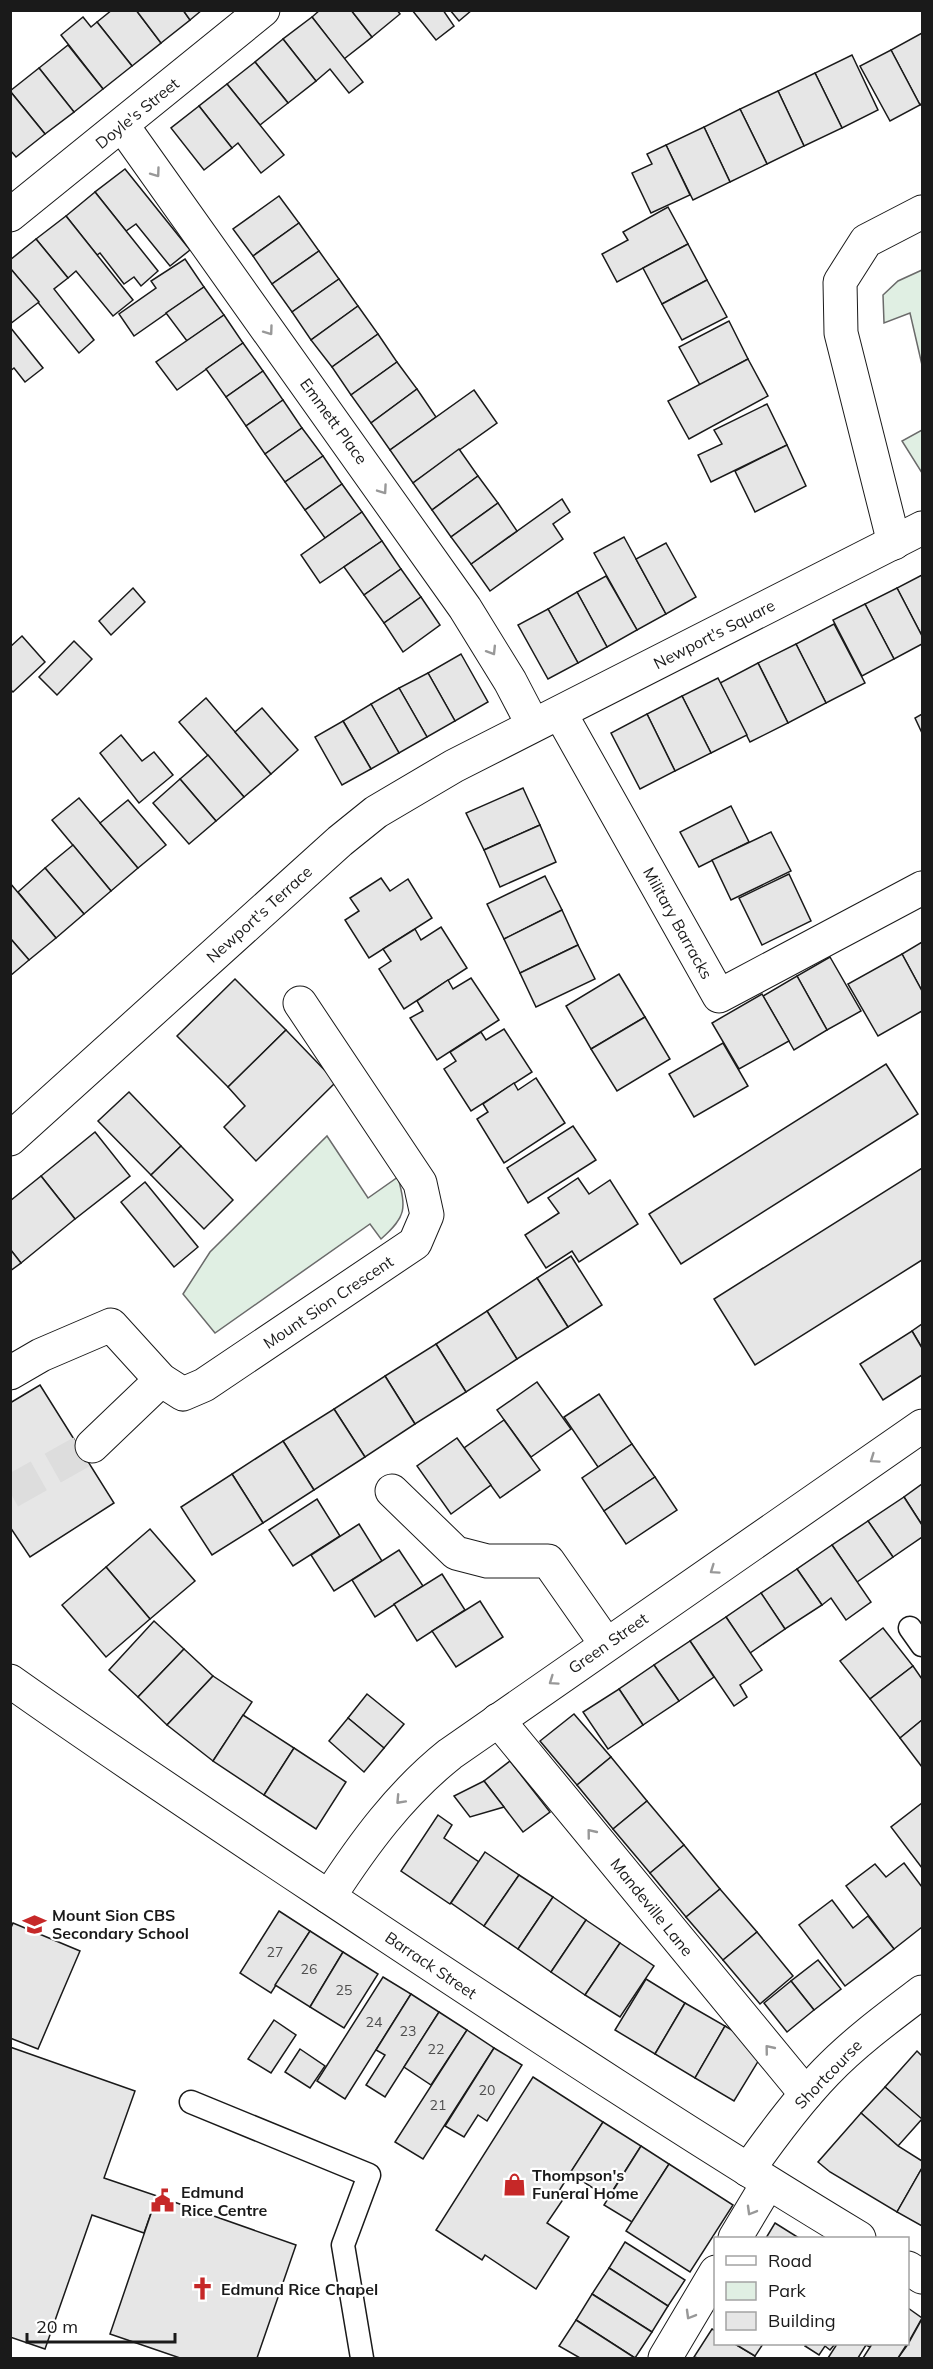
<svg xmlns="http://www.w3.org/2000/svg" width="933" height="2369" viewBox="0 0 933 2369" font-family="Mulish,sans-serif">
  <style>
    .green { fill: #e0efe3; stroke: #6a6a6a; stroke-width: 1.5 }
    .building { fill: #e6e6e6; stroke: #1a1a1a; stroke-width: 1.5 }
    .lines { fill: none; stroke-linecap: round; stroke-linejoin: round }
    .street-tunnel { stroke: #ddd; stroke-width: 33; stroke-dasharray: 33 16; stroke-linecap: butt }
    .lane-casing { stroke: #1a1a1a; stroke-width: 25 }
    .street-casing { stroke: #1a1a1a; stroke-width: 35 }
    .secondary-casing { stroke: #1a1a1a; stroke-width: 35 }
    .lane { stroke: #fff; stroke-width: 22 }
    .street { stroke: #fff; stroke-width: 33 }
    .secondary { stroke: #fff; stroke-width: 33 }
    .oneway { stroke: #989898 }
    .labels { text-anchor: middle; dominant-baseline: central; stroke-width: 4.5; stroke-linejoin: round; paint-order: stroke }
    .number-label { font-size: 14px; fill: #4d4d4d }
    .street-label { font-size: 16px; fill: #1a1a1a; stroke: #fff }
    .poi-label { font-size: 16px; font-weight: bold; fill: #1a1a1a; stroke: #fff; text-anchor: start }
  </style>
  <rect width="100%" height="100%" fill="#fff"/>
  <g class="green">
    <polygon points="922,270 922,365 910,313 884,323 883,295 898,281"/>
    <polygon points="922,430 922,473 902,441"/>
    <path d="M327,1136L368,1198L398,1177C406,1209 407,1216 381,1239L370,1224L215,1333L183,1294L210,1252Z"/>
  </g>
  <g class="building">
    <polygon points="112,10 136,10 161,43 132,66 97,22"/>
    <polygon points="136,10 183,10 190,20 161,43"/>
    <polygon points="183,10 202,10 190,20"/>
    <polygon points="320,10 351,10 372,37 344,59 312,17"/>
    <polygon points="351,10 397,10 400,14 372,37"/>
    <polygon points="412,10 443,10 454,26 436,40"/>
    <polygon points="450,10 472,10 459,21"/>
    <polygon points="83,17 91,27 97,22 132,66 103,89 61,35"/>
    <polygon points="312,17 363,82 349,93 330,69 316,81 283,39"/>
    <polygon points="922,33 922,103 920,105 891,50"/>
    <polygon points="283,39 316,81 288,103 255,62"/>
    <polygon points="68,45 103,89 74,112 39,68"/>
    <polygon points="891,50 920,105 890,121 860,66"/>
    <polygon points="852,55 878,110 842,128 815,73"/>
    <polygon points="255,62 288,103 260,125 227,84"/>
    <polygon points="39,68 74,112 45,134 10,91"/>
    <polygon points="815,73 842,128 804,146 778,91"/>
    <polygon points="227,84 284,155 261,173 238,143 232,148 199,106"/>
    <polygon points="10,91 45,134 16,157 10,150"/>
    <polygon points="778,91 804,146 767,164 740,109"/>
    <polygon points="199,106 232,148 204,170 171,128"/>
    <polygon points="740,109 767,164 730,182 704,127"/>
    <polygon points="704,127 730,182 693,200 666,145"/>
    <polygon points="666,145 690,195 651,213 632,173 652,164 647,154"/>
    <polygon points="125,169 190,250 170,266 136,224 126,231 95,192"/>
    <polygon points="95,192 158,271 141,286 134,277 124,284 100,253 97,255 66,216"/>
    <polygon points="279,196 299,223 253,256 233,229"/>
    <polygon points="668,207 688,244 617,282 602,254 628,240 623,232"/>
    <polygon points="66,216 133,300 113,316 76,271 68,278 36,239"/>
    <polygon points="299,223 319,251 272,284 253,256"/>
    <polygon points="36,239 68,278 54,289 94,340 79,353 10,268 10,260"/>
    <polygon points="688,244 707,280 662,304 643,268"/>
    <polygon points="319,251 339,279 292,312 272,284"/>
    <polygon points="185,259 204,287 134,336 119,314 156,288 151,281"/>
    <polygon points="10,268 39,302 10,324"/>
    <polygon points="339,279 358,306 311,340 292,312"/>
    <polygon points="707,280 727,317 682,340 662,304"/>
    <polygon points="204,287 224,315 187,341 166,313"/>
    <polygon points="358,306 378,334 332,367 311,340"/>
    <polygon points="224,315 243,343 177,390 156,362"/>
    <polygon points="729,321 748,359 700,385 679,347"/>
    <polygon points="10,327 43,368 25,382 14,368 10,371"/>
    <polygon points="378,334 397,362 351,395 332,367"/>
    <polygon points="243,343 263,371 226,397 206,369"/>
    <polygon points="748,359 768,396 689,439 668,401"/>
    <polygon points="397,362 417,389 371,423 351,395"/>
    <polygon points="263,371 283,400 246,426 226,397"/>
    <polygon points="417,389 436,417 390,450 371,423"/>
    <polygon points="474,390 497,423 413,483 390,450"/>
    <polygon points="283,400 302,428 265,454 246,426"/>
    <polygon points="767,404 787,445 711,482 698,455 722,444 714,430"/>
    <polygon points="302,428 323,456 285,482 265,454"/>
    <polygon points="787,445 806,486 755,512 735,471"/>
    <polygon points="459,449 478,476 432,510 413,483"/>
    <polygon points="323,456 342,484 305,510 285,482"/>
    <polygon points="478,476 498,503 451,537 432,510"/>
    <polygon points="342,484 362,512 325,538 305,510"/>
    <polygon points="562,499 570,512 553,524 563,539 490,591 471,564"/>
    <polygon points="498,503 517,531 471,564 451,537"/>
    <polygon points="362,512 382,541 320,583 301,555"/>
    <polygon points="624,537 666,614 637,630 594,553"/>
    <polygon points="382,541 401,569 364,595 344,567"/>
    <polygon points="666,543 696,597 666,614 636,559"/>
    <polygon points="401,569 421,597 384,623 364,595"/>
    <polygon points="922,575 922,636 897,588"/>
    <polygon points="606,576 637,630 607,647 577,592"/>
    <polygon points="133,588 145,602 111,635 99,621"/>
    <polygon points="897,588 922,636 922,644 894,659 865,604"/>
    <polygon points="577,592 607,647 578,663 548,609"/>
    <polygon points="421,597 440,625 403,652 384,623"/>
    <polygon points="865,604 894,659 862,676 833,620"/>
    <polygon points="548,609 578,663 548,679 518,625"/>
    <polygon points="834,624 865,683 826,703 796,644"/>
    <polygon points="22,636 45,662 13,692 10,689 10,647"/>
    <polygon points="74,641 92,659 57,695 39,677"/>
    <polygon points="796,644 826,703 788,723 758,663"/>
    <polygon points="461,654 488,702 455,721 428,673"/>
    <polygon points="758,663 788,723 750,742 720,683"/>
    <polygon points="428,673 455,721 427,737 399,688"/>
    <polygon points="718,678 747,735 711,753 682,696"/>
    <polygon points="399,688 427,737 399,753 371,704"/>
    <polygon points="682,696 711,753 675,771 647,714"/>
    <polygon points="206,698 271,774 244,797 179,722"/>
    <polygon points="371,704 399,753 371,769 343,721"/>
    <polygon points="262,708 298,750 271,774 235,732"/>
    <polygon points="647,714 675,771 640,789 611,733"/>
    <polygon points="922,714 922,733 915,718"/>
    <polygon points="343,721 371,769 342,785 315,737"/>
    <polygon points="121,735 142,761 154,752 173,775 139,803 100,753"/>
    <polygon points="208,755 244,797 216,821 180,779"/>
    <polygon points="180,779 216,821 189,844 153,803"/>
    <polygon points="523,788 540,825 484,850 466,813"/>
    <polygon points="79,798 138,868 111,891 52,820"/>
    <polygon points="128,800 166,845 138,868 100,823"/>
    <polygon points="731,806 749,842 699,867 680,832"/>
    <polygon points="540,825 556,862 500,887 484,850"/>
    <polygon points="771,832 791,871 731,900 712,860"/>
    <polygon points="73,845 111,891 84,914 45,868"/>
    <polygon points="45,868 84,914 56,938 18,892"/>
    <polygon points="789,874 811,921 762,945 739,898"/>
    <polygon points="545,876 562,910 504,939 487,904"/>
    <polygon points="381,878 390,891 408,879 432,918 369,958 345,920 359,911 350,898"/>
    <polygon points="10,883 56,938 29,960 10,938"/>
    <polygon points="562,910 578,945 520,973 504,939"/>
    <polygon points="441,927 467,968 404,1009 379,969 391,961 383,949 415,929 421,940"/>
    <polygon points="10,938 29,960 10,976"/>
    <polygon points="922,942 922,991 902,954"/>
    <polygon points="578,945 595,979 536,1007 520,973"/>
    <polygon points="902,954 922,991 922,1011 878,1036 848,984"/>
    <polygon points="830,957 861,1011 827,1030 797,976"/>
    <polygon points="619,974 645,1017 591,1049 566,1006"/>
    <polygon points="797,976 827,1030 794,1050 763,996"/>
    <polygon points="471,978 499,1020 437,1060 410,1018 423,1011 417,1001 448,980 453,989"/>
    <polygon points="235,979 286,1030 228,1087 177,1036"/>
    <polygon points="762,994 789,1041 739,1069 712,1023"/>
    <polygon points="645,1017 670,1059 617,1091 591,1049"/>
    <polygon points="504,1029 532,1072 471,1111 444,1069 456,1061 450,1052 481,1032 486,1040"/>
    <polygon points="286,1030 336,1082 256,1161 224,1127 245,1106 228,1087"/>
    <polygon points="723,1043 748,1086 694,1117 669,1074"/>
    <polygon points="886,1064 918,1114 681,1264 649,1214"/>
    <polygon points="536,1078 565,1123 504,1163 477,1119 488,1112 483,1104 514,1083 518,1090"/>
    <polygon points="129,1092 181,1146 151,1175 98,1121"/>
    <polygon points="573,1126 596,1160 528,1203 507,1168"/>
    <polygon points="95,1132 130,1176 75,1219 41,1176"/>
    <polygon points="181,1146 233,1200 204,1229 151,1175"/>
    <polygon points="922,1168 922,1260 755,1365 714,1299"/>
    <polygon points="41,1176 75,1219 21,1263 10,1249 10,1201"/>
    <polygon points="578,1178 589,1194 610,1180 638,1224 579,1262 572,1251 546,1268 525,1235 559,1213 548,1198"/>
    <polygon points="145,1182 198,1247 174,1267 121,1202"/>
    <polygon points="10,1249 21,1263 10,1271"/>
    <polygon points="571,1256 602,1305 568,1327 537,1278"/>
    <polygon points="537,1278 568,1327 517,1359 487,1311"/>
    <polygon points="487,1311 517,1359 466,1392 436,1344"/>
    <polygon points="922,1324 922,1348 912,1331"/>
    <polygon points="912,1331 922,1348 922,1375 883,1400 860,1364"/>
    <polygon points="436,1344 466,1392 415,1424 385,1376"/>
    <polygon points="385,1376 415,1424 365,1457 334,1409"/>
    <polygon points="537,1382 571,1429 531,1457 497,1410"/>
    <polygon points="40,1385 114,1503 30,1557 10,1527 10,1403"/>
    <polygon points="599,1394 632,1444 598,1467 564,1417"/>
    <polygon points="334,1409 365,1457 314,1490 283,1441"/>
    <polygon points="504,1420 540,1470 500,1498 464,1448"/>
    <polygon points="457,1438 491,1485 451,1514 417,1466"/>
    <polygon points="283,1441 314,1490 263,1523 232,1474"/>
    <polygon points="632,1444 655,1477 604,1511 582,1478"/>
    <polygon points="232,1474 263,1523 212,1555 181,1507"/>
    <polygon points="655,1477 677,1510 626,1544 604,1511"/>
    <polygon points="922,1484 922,1525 904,1497"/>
    <polygon points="904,1497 922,1525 922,1537 893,1557 868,1521"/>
    <polygon points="317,1499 340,1536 293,1566 269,1530"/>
    <polygon points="868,1521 893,1557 857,1582 832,1545"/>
    <polygon points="359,1524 382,1561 334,1591 311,1555"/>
    <polygon points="150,1529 195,1581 150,1619 106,1567"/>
    <polygon points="832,1545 871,1602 846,1620 831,1598 822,1605 797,1569"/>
    <polygon points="399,1550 423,1586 375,1617 352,1580"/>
    <polygon points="106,1567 150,1619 106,1657 62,1605"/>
    <polygon points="797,1569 822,1605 785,1629 761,1593"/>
    <polygon points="442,1574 465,1610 417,1641 394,1604"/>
    <polygon points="761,1593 785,1629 750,1653 726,1617"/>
    <polygon points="480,1601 503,1637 456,1667 432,1631"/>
    <polygon points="726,1617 762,1670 740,1685 747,1697 734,1706 690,1641"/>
    <polygon points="154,1621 184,1649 138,1697 109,1670"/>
    <polygon points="883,1628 913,1666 870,1699 840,1661"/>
    <polygon points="690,1641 714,1677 679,1701 654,1665"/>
    <polygon points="184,1649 213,1676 167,1725 138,1697"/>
    <polygon points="654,1665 679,1701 643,1725 619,1689"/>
    <polygon points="913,1666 922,1679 922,1720 900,1738 870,1699"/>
    <polygon points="213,1676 252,1702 213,1761 167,1725"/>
    <polygon points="619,1689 643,1725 608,1749 583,1712"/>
    <polygon points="367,1694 404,1724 384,1748 348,1718"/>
    <polygon points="574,1714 611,1757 577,1785 540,1741"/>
    <polygon points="243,1715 294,1748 264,1795 213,1761"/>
    <polygon points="348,1718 384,1748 364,1772 329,1741"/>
    <polygon points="922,1720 922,1767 900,1738"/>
    <polygon points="294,1748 346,1782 316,1829 264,1795"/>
    <polygon points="611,1757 647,1801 613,1829 577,1785"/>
    <polygon points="510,1761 550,1812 523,1832 484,1781"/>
    <polygon points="484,1781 504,1807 470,1817 454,1796"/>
    <polygon points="647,1801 684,1845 650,1873 613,1829"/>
    <polygon points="922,1803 922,1868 891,1827"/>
    <polygon points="438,1815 452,1825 444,1838 479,1862 450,1904 401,1871"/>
    <polygon points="684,1845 720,1889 686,1917 650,1873"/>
    <polygon points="485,1852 519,1875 484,1926 451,1903"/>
    <polygon points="904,1863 922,1887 922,1927 894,1949 846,1886 875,1864 886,1877"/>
    <polygon points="519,1875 553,1897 518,1949 484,1926"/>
    <polygon points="720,1889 757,1932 723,1960 686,1917"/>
    <polygon points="553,1897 586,1920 551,1972 518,1949"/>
    <polygon points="832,1900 853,1928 868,1916 894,1949 845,1986 799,1925"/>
    <polygon points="279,1911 310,1931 271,1993 240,1973"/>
    <polygon points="586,1920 620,1943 585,1995 551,1972"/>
    <polygon points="13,1923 80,1951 38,2049 10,2038 10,1930"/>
    <polygon points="310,1931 343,1952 310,2007 275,1985"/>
    <polygon points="757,1932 793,1976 760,2004 723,1960"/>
    <polygon points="620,1943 654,1966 620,2017 585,1995"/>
    <polygon points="343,1952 378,1974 344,2028 310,2007"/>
    <polygon points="818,1960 841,1989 814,2010 791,1981"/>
    <polygon points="383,1977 411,1994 345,2099 317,2081"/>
    <polygon points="646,1979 685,2003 655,2054 615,2030"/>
    <polygon points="791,1981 814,2010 787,2032 764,2003"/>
    <polygon points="411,1994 439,2012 385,2097 366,2085 385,2055 376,2050"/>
    <polygon points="685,2003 725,2026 695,2078 655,2054"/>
    <polygon points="439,2012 467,2030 431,2085 404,2067"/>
    <polygon points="274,2020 296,2035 271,2073 248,2059"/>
    <polygon points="725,2026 765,2050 734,2101 695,2078"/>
    <polygon points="467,2030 494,2048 423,2159 395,2142"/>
    <polygon points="10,2047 135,2091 104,2178 157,2196 144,2233 92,2215 45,2349 10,2337"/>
    <polygon points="494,2048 522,2065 487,2121 478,2115 464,2137 445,2126"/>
    <polygon points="300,2049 325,2066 310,2088 285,2072"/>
    <polygon points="917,2051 922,2056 922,2120 885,2087"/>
    <polygon points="533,2077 603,2122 557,2194 564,2198 547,2223 569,2237 536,2289 485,2255 482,2260 436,2230"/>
    <polygon points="885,2087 922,2119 898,2146 861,2113"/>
    <polygon points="861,2113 898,2146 922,2161 922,2168 897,2212 830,2172 818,2162"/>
    <polygon points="603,2122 641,2146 608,2198 570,2173"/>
    <polygon points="641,2146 669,2164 632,2222 604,2205"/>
    <polygon points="669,2164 733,2205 690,2272 626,2231"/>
    <polygon points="922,2168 922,2226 897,2212"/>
    <polygon points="157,2196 296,2245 257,2358 180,2358 110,2334"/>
    <polygon points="775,2223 799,2238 766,2238"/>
    <polygon points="625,2242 685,2280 668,2306 609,2268"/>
    <polygon points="609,2268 668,2306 652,2332 592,2294"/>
    <polygon points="592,2294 652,2332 635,2358 576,2320"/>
    <polygon points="908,2308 922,2318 908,2343"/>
    <polygon points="922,2319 922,2358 898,2358 908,2344"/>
    <polygon points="576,2320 635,2358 580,2358 559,2346"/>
    <polygon points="712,2329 716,2331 716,2344 735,2344 755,2356 754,2358 698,2358 694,2357"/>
    <polygon points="735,2344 763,2344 755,2356"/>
    <polygon points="807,2344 835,2344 830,2350 825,2346 819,2355 805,2346"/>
    <polygon points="837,2344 872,2344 870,2347 866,2345 858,2358 828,2358"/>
    <polygon points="872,2344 907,2344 898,2358 863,2358"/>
  </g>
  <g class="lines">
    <polyline class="street-tunnel" points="10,1492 92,1446"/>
    <defs>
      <g id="lane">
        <polyline points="910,1628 922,1645"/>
        <polyline points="191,2102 369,2175 343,2245 362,2358"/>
      </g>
      <g id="street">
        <polyline points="122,125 465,608 510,681 533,725"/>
        <polyline points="894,543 841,333 840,282 866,241 922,212"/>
        <polyline points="560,713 719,996 922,888"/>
        <polyline points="10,1373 41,1355 111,1325 161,1380 183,1394 204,1385 415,1243 427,1215 420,1183 300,1003"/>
        <polyline points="92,1446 161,1380"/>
        <polyline points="392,1491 456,1553 487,1561 548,1561 606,1644"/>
        <polyline points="498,1720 806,2094"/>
        <path d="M748,2170C772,2136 797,2102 826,2072C855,2042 889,2017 922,1992"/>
        <polyline points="735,2238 768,2183"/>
        <polyline points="665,2358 716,2272"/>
      </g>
      <g id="secondary">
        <polyline points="10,215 263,10"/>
        <polyline points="10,1139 340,841 376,812 454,766 922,528"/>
        <path d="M10,1681C130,1766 252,1846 374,1927C534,2033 695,2139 859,2238"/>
        <path d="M329,1897C364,1843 400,1794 450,1754L922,1426"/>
        <polyline points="908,2268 922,2277"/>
      </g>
    </defs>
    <use href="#lane" class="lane-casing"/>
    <use href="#street" class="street-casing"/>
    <use href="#secondary" class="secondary-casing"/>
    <use href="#lane" class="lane"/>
    <use href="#street" class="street"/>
    <use href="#secondary" class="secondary"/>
  </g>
  <defs><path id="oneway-chevron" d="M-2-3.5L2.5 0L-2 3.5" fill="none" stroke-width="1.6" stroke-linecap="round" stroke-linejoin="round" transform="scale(1.5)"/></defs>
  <g class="oneway">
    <use href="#oneway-chevron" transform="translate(156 173) rotate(54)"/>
    <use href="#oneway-chevron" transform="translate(269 331) rotate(54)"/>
    <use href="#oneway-chevron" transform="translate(383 490) rotate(55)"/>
    <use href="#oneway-chevron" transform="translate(492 651) rotate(58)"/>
    <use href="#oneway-chevron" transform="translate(874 1459) rotate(145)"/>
    <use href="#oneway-chevron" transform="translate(714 1570) rotate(145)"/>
    <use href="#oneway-chevron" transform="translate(553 1681) rotate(145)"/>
    <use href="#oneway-chevron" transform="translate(400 1800) rotate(133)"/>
    <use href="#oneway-chevron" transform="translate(591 1833) rotate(-129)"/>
    <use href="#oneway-chevron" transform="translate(769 2049) rotate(-129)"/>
    <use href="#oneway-chevron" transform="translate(751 2211) rotate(120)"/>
    <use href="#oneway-chevron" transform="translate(690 2315) rotate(120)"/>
  </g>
  <defs>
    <symbol id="school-bare" viewBox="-9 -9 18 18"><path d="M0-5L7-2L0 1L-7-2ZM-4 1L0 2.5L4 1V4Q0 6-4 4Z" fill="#c62828" stroke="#fff" stroke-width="2.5" paint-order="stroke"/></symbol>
    <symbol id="shop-bare" viewBox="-9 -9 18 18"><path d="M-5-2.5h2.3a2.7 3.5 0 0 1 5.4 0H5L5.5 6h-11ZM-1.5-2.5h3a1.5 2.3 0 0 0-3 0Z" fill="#c62828" stroke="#fff" stroke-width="2.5" paint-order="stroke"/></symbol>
    <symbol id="civic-bare" viewBox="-9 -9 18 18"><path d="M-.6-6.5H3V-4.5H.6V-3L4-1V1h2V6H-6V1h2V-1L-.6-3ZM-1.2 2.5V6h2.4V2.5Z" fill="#c62828" stroke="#fff" stroke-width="2.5" paint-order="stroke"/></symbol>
    <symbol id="church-bare" viewBox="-9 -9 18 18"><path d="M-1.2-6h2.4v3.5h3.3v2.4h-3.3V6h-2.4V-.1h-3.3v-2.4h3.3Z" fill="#c62828" stroke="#fff" stroke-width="2.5" paint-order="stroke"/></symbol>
  </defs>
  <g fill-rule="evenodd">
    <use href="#school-bare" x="18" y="1908" width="33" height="33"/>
    <use href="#shop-bare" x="498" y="2168" width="33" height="33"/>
    <use href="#civic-bare" x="146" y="2184" width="33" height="33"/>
    <use href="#church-bare" x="186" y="2272" width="33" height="33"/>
  </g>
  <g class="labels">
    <g class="number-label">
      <text x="275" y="1952">27</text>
      <text x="309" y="1969">26</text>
      <text x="344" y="1990">25</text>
      <text x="374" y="2022">24</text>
      <text x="408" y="2031">23</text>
      <text x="436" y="2049">22</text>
      <text x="487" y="2090">20</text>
      <text x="438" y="2105">21</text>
    </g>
    <g class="street-label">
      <text transform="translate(137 113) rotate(-39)">Doyle's Street</text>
      <text transform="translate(334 421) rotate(54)">Emmett Place</text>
      <text transform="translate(714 634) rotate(-27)">Newport's Square</text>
      <text transform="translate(259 914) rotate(-42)">Newport's Terrace</text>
      <text transform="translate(678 923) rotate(61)">Military Barracks</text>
      <text transform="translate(328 1302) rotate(-34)">Mount Sion Crescent</text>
      <text transform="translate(608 1643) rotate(-35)">Green Street</text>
      <text transform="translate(652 1907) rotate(51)">Mandeville Lane</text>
      <text transform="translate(431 1965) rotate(34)">Barrack Street</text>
      <text transform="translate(828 2074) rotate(-46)">Shortcourse</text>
    </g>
    <g class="poi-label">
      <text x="52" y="1915">Mount Sion CBS<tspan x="52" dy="18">Secondary School</tspan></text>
      <text x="532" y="2175">Thompson's<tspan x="532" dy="18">Funeral Home</tspan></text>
      <text x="181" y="2192">Edmund<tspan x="181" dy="18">Rice Centre</tspan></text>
      <text x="221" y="2289">Edmund Rice Chapel</text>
    </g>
  </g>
  <rect width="933" height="2369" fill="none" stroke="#1a1a1a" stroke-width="24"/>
  <rect x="714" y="2237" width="195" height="108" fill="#ffffff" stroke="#a3a3a3" stroke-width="1.5"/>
  <rect x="726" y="2256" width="30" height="9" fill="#ffffff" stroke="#a3a3a3" stroke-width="1.5"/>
  <text x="768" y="2267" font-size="18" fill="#1a1a1a">Road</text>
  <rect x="726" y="2282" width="30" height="18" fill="#e0efe3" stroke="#a3a3a3" stroke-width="1.5"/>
  <text x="768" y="2297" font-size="18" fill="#1a1a1a">Park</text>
  <rect x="726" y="2312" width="30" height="18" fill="#e6e6e6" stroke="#a3a3a3" stroke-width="1.5"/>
  <text x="768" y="2327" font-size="18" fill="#1a1a1a">Building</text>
  <path d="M27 2333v9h148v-9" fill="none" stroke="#1a1a1a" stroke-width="3"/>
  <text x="36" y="2333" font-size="18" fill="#1a1a1a" stroke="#ffffff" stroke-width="4.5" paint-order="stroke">20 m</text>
</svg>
